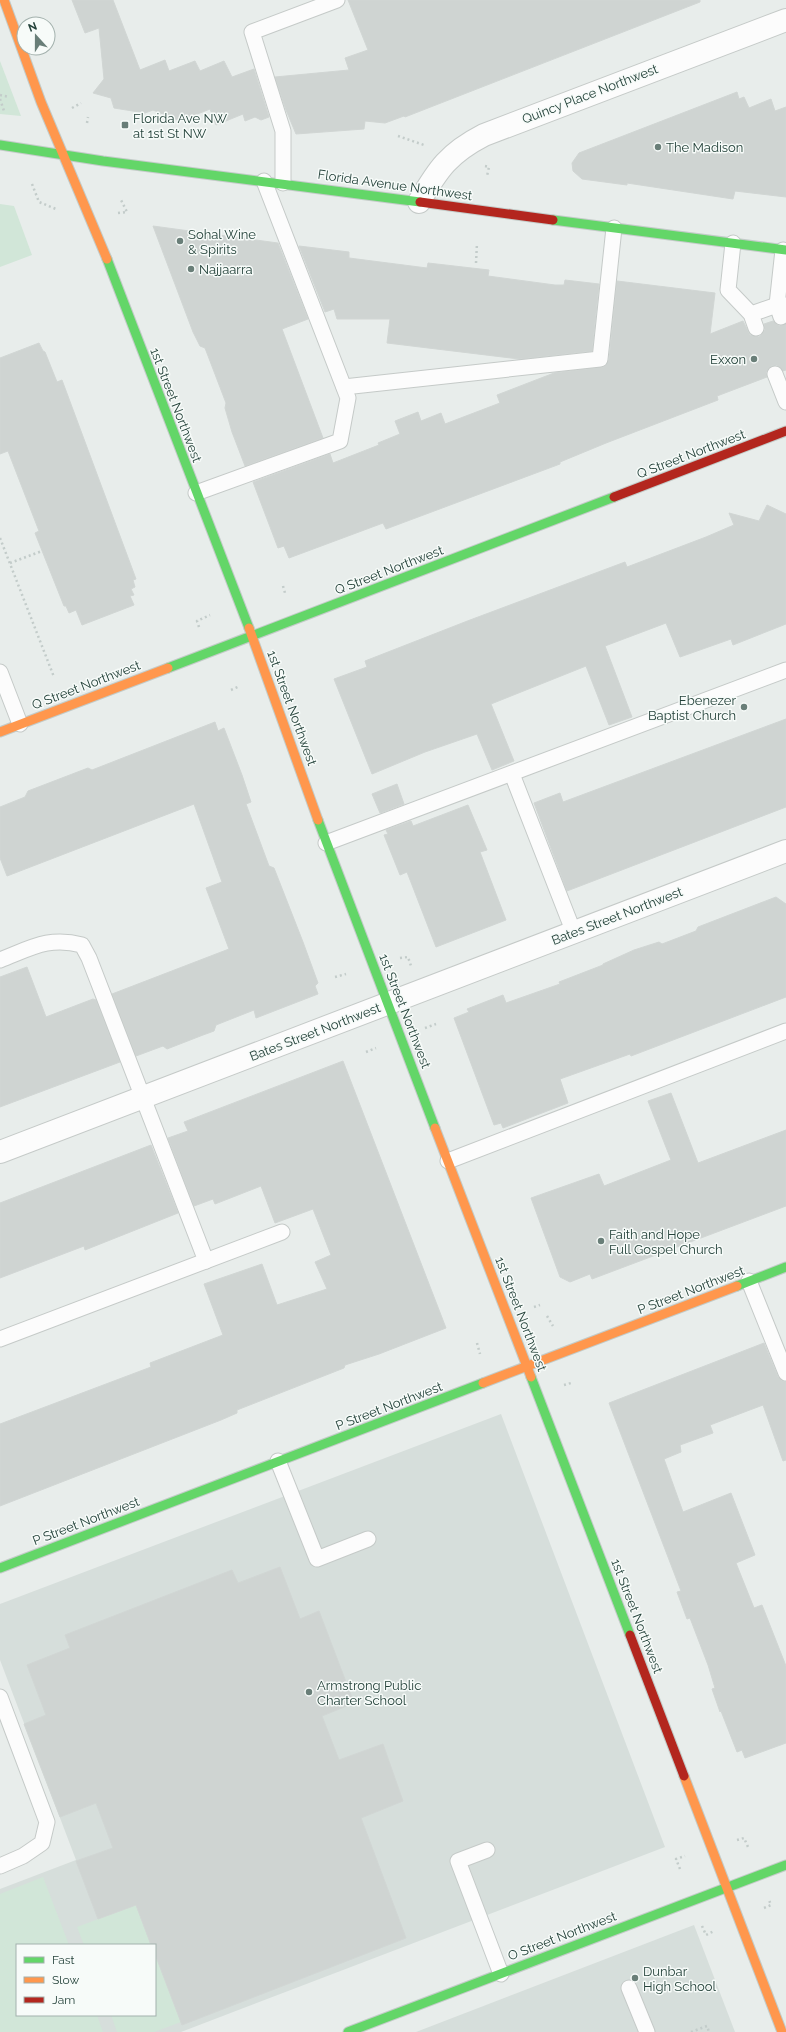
<svg xmlns="http://www.w3.org/2000/svg" width="786" height="2032" viewBox="0 0 786 2032" font-family="Raleway,sans-serif">
  <style>
    .built { fill: #d6dedb; fill-rule: evenodd }
    .green { fill: #d1e6d8 }
    .building { fill: #cfd4d2; stroke: #d1d6d4 }
    .lines { fill: none; stroke-linecap: round; stroke-linejoin: round }
    .lane-casing { stroke: #c5cac8; stroke-width: 17 }
    .street-casing { stroke: #c5cac8; stroke-width: 24 }
    .fast-casing { stroke: #c3cbc8; stroke-width: 11 }
    .slow-casing { stroke: #c3cbc8; stroke-width: 11 }
    .jam-casing { stroke: #c3cbc8; stroke-width: 11 }
    .path { stroke: #c3ccca; stroke-width: 2.5; stroke-dasharray: 2 3; stroke-linecap: butt }
    .lane { stroke: #fcfcfc; stroke-width: 15 }
    .street { stroke: #fcfcfc; stroke-width: 22 }
    .fast { stroke: #63d668; stroke-width: 9 }
    .slow { stroke: #ff974d; stroke-width: 9 }
    .jam { stroke: #b3261e; stroke-width: 9 }
    .poi-dot { fill: #697e78; stroke: #f7fbf9; stroke-width: 1.5 }
    .labels { text-anchor: middle; dominant-baseline: central; stroke-width: 3; stroke-linejoin: round; paint-order: stroke }
    .street-label { font-size: 13px; fill: #24423a; stroke: #f7fbf9 }
    .poi-label { font-size: 13px; fill: #24423a; stroke: #f7fbf9; text-anchor: start }
  </style>
  <rect width="100%" height="100%" fill="#e8edeb"/>
  <g class="built">
    <path d="M501,1414L665,1847L181,2032H0V1889L76,1860L0,1660V1604ZM17,1945H155V2015H17Z"/>
    <polygon points="694,1925 735,2032 416,2032"/>
  </g>
  <g class="green">
    <polygon points="0,61 21,116 0,114"/>
    <polygon points="0,204 14,206 32,255 0,267"/>
    <polygon points="43,1877 69,1945 17,1945 17,2015 97,2015 103,2032 0,2032 0,1894"/>
    <polygon points="136,1905 151,1945 84,1945 77,1927"/>
    <polygon points="155,1954 181,2022 154,2032 117,2032 111,2015 155,2015"/>
  </g>
  <g class="building">
    <polygon points="72,0 113,0 140,70 165,60 169,71 195,61 200,71 224,61 232,77 254,69 269,117 261,120 255,117 245,121 243,114 216,125 210,109 180,121 153,110 145,113 114,108 111,98 93,93 104,79 99,28 85,33"/>
    <polygon points="348,0 700,0 700,2 405,117 404,116 385,123 365,121 364,129 296,134 286,110 275,77 349,70 345,58 368,50"/>
    <polygon points="737,92 739,99 744,97 749,108 771,99 775,111 786,107 786,197 735,191 733,199 627,183 627,185 582,179 573,171 572,163 579,153"/>
    <polygon points="153,226 278,243 308,319 282,329 323,438 245,466 232,432 225,408 226,403 205,348 200,346 193,332"/>
    <polygon points="299,246 349,252 349,258 427,268 428,263 489,270 488,276 555,285 564,285 565,280 599,284 592,351 519,359 387,343 390,319 337,319 334,309 325,312"/>
    <polygon points="617,281 715,293 710,334 743,321 750,335 759,337 765,330 764,324 773,321 779,326 786,324 786,370 783,371 777,365 771,366 766,372 767,377 717,396 718,400 606,443 560,462 560,464 386,529 383,523 289,558 284,546 278,548 253,482 330,454 333,463 379,445 378,443 400,434 395,421 418,412 421,421 441,413 445,424 500,403 497,395 554,373 604,367 609,360"/>
    <polygon points="39,343 43,351 45,352 57,382 62,380 136,579 133,580 135,587 131,589 134,595 130,596 134,605 82,625 76,610 69,613 66,606 64,606 35,533 39,531 8,451 0,454 0,358"/>
    <polygon points="767,505 786,514 786,624 733,645 731,639 680,657 666,623 605,646 632,717 609,725 586,666 491,704 514,761 492,770 477,734 425,752 372,774 334,679 367,667 365,661 470,620 625,562 627,567 706,537 734,525 729,513 759,521"/>
    <polygon points="786,719 786,807 567,891 534,803 560,793 563,802"/>
    <polygon points="215,722 218,731 224,728 242,775 251,802 246,804 269,866 274,868 303,942 318,983 315,986 318,994 256,1018 254,1010 216,1025 214,1031 203,1035 167,1049 163,1046 136,1056 112,994 229,949 206,888 222,882 194,804 7,876 0,858 0,807 25,797 28,791 88,768 92,770"/>
    <polygon points="397,784 404,804 380,813 372,794"/>
    <polygon points="468,805 487,850 480,852 506,920 436,947 407,872 400,875 384,835 388,834 386,830 411,821 413,826"/>
    <polygon points="776,897 786,904 786,997 631,1056 630,1054 560,1079 568,1103 503,1128 501,1123 494,1125 454,1018 469,1012 467,1009 503,995 506,1003 560,984 559,982 603,965 603,964 634,950 659,942 662,944 696,931 698,927"/>
    <polygon points="27,967 46,1017 93,999 96,1000 120,1062 0,1107 0,977"/>
    <polygon points="343,1061 446,1328 379,1354 345,1365 344,1368 237,1410 237,1413 221,1420 0,1506 0,1424 151,1367 150,1363 223,1335 204,1284 262,1264 277,1305 327,1289 315,1262 331,1255 313,1209 275,1223 261,1186 215,1204 213,1199 194,1206 168,1138 188,1131 184,1122"/>
    <polygon points="671,1093 698,1163 786,1130 786,1206 592,1279 590,1274 570,1282 560,1277 531,1198 599,1174 604,1186 671,1160 648,1101"/>
    <polygon points="151,1145 178,1213 85,1250 84,1246 0,1278 0,1203"/>
    <polygon points="764,1343 778,1377 781,1380 786,1382 786,1460 783,1461 763,1405 710,1425 713,1433 680,1445 681,1452 664,1459 683,1512 731,1493 755,1555 736,1563 754,1608 762,1605 786,1666 786,1743 745,1758 742,1750 737,1752 721,1711 720,1712 712,1689 715,1688 708,1665 690,1618 687,1619 677,1592 681,1591 609,1403"/>
    <polygon points="280,1567 300,1619 319,1611 354,1703 322,1716 339,1760 383,1744 403,1801 361,1818 406,1938 182,2025 155,1954 155,1945 151,1945 136,1905 98,1919 76,1861 113,1848 96,1803 60,1817 24,1724 46,1715 27,1665 70,1648 65,1635 232,1570 238,1583"/>
  </g>
  <g class="lines">
    <defs>
      <g id="lane">
        <polyline points="283,183 283,131 252,32 337,0"/>
        <polyline points="733,243 728,290 751,314 756,328"/>
        <polyline points="751,314 777,305 786,305"/>
        <polyline points="781,317 777,305 783,250"/>
        <polyline points="775,374 786,402"/>
        <polyline points="344,387 600,359 614,228"/>
        <polyline points="196,493 340,441 348,398 264,181"/>
        <polyline points="0,672 20,724"/>
        <polyline points="512,774 574,933"/>
        <polyline points="326,843 786,670"/>
        <path d="M0,960C31,948 49,936 82,945L89,958L206,1261"/>
        <polyline points="448,1161 786,1031"/>
        <polyline points="749,1281 786,1373"/>
        <polyline points="0,1339 282,1232"/>
        <polyline points="278,1461 317,1559 368,1539"/>
        <polyline points="0,1697 47,1822 42,1843 23,1856 0,1866"/>
        <polyline points="487,1850 458,1861 501,1974"/>
        <polyline points="629,1988 647,2032"/>
      </g>
      <g id="street">
        <path d="M419,202C438,169 449,153 484,135L786,20"/>
        <polyline points="0,1152 786,851"/>
      </g>
      <g id="fast">
        <polyline points="0,145 103,161 420,202"/>
        <polyline points="553,220 786,250"/>
        <polyline points="107,259 249,628"/>
        <polyline points="168,668 614,497"/>
        <polyline points="318,820 435,1128"/>
        <polyline points="737,1286 786,1267"/>
        <polyline points="531,1377 630,1635"/>
        <polyline points="0,1568 483,1383"/>
        <polyline points="348,2032 786,1865"/>
      </g>
      <g id="slow">
        <polyline points="4,0 41,102 107,259"/>
        <polyline points="249,628 318,820"/>
        <polyline points="0,732 168,668"/>
        <polyline points="435,1128 531,1377"/>
        <polyline points="483,1383 737,1286"/>
        <polyline points="684,1776 782,2032"/>
      </g>
      <g id="jam">
        <polyline points="420,202 553,220"/>
        <polyline points="614,497 786,431"/>
        <polyline points="630,1635 684,1776"/>
      </g>
    </defs>
    <use href="#lane" class="lane-casing"/>
    <use href="#street" class="street-casing"/>
    <use href="#fast" class="fast-casing"/>
    <use href="#slow" class="slow-casing"/>
    <use href="#jam" class="jam-casing"/>
    <g class="path">
      <polyline points="0,95 9,97"/>
      <polyline points="0,99 4,111"/>
      <polyline points="72,108 81,103"/>
      <polyline points="87,123 88,117"/>
      <polyline points="398,136 424,145"/>
      <polyline points="485,166 489,167 487,176"/>
      <polyline points="32,184 39,202 56,209"/>
      <polyline points="118,213 127,212 121,200"/>
      <polyline points="476,263 477,243"/>
      <polyline points="0,538 54,677"/>
      <polyline points="10,563 42,551"/>
      <polyline points="283,586 285,593"/>
      <polyline points="199,627 197,621 210,615"/>
      <polyline points="231,690 240,686"/>
      <polyline points="400,958 408,957 411,966"/>
      <polyline points="335,977 346,974"/>
      <polyline points="425,1028 436,1024"/>
      <polyline points="366,1052 376,1048"/>
      <polyline points="534,1307 540,1305"/>
      <polyline points="547,1316 553,1326"/>
      <polyline points="477,1343 480,1354"/>
      <polyline points="564,1385 571,1383"/>
      <polyline points="737,1840 744,1838 748,1847"/>
      <polyline points="680,1869 676,1859 685,1856"/>
      <polyline points="764,1908 771,1905 769,1900"/>
      <polyline points="702,1926 706,1935 714,1931"/>
      <polyline points="691,2032 707,2026 709,2032"/>
    </g>
    <use href="#lane" class="lane"/>
    <use href="#street" class="street"/>
    <use href="#fast" class="fast"/>
    <use href="#slow" class="slow"/>
    <use href="#jam" class="jam"/>
  </g>
  <g class="poi-dot">
    <rect x="121" y="121" width="8" height="8" rx="2"/>
    <circle cx="658" cy="147" r="4"/>
    <circle cx="180" cy="241" r="4"/>
    <circle cx="191" cy="269" r="4"/>
    <circle cx="754" cy="359" r="4"/>
    <circle cx="744" cy="707" r="4"/>
    <circle cx="601" cy="1241" r="4"/>
    <circle cx="309" cy="1692" r="4"/>
    <circle cx="635" cy="1978" r="4"/>
  </g>
  <g class="labels">
    <g class="street-label">
      <text transform="translate(590 94) rotate(-21)">Quincy Place Northwest</text>
      <text transform="translate(395 185) rotate(8)">Florida Avenue Northwest</text>
      <text transform="translate(176 405) rotate(69)">1st Street Northwest</text>
      <text transform="translate(691 454) rotate(-21)">Q Street Northwest</text>
      <text transform="translate(389 570) rotate(-21)">Q Street Northwest</text>
      <text transform="translate(86 685) rotate(-21)">Q Street Northwest</text>
      <text transform="translate(292 708) rotate(70)">1st Street Northwest</text>
      <text transform="translate(617 916) rotate(-21)">Bates Street Northwest</text>
      <text transform="translate(405 1011) rotate(69)">1st Street Northwest</text>
      <text transform="translate(315 1032) rotate(-21)">Bates Street Northwest</text>
      <text transform="translate(691 1290) rotate(-21)">P Street Northwest</text>
      <text transform="translate(521 1314) rotate(69)">1st Street Northwest</text>
      <text transform="translate(389 1406) rotate(-21)">P Street Northwest</text>
      <text transform="translate(86 1521) rotate(-21)">P Street Northwest</text>
      <text transform="translate(637 1616) rotate(69)">1st Street Northwest</text>
      <text transform="translate(562 1936) rotate(-21)">O Street Northwest</text>
    </g>
    <g class="poi-label">
      <text x="133" y="118">Florida Ave NW<tspan x="133" dy="15">at 1st St NW</tspan></text>
      <text x="666" y="147">The Madison</text>
      <text x="188" y="234">Sohal Wine<tspan x="188" dy="15">&amp; Spirits</tspan></text>
      <text x="199" y="269">Najjaarra</text>
      <text x="746" y="359" text-anchor="end">Exxon</text>
      <text x="736" y="700" text-anchor="end">Ebenezer<tspan x="736" dy="15">Baptist Church</tspan></text>
      <text x="609" y="1234">Faith and Hope<tspan x="609" dy="15">Full Gospel Church</tspan></text>
      <text x="317" y="1685">Armstrong Public<tspan x="317" dy="15">Charter School</tspan></text>
      <text x="643" y="1971">Dunbar<tspan x="643" dy="15">High School</tspan></text>
    </g>
  </g>
  <rect x="16" y="1944" width="140" height="72" fill="#f7fbf9" stroke="#a3b1ad"/>
  <rect x="24" y="1957" width="20" height="6" fill="#63d668" stroke="#a3b1ad"/>
  <text x="52" y="1964" font-size="12" fill="#24423a">Fast</text>
  <rect x="24" y="1977" width="20" height="6" fill="#ff974d" stroke="#a3b1ad"/>
  <text x="52" y="1984" font-size="12" fill="#24423a">Slow</text>
  <rect x="24" y="1997" width="20" height="6" fill="#b3261e" stroke="#a3b1ad"/>
  <text x="52" y="2004" font-size="12" fill="#24423a">Jam</text>
  <g transform="translate(36 36) rotate(339)"><circle r="19" fill="#f7fbf9" stroke="#a3b1ad"/>
  <path d="M0-3L7 15L0 10L-7 15Z" fill="#697e78"/>
  <text y="-6" font-size="11" font-weight="bold" text-anchor="middle" fill="#24423a">N</text>
  </g>
</svg>
